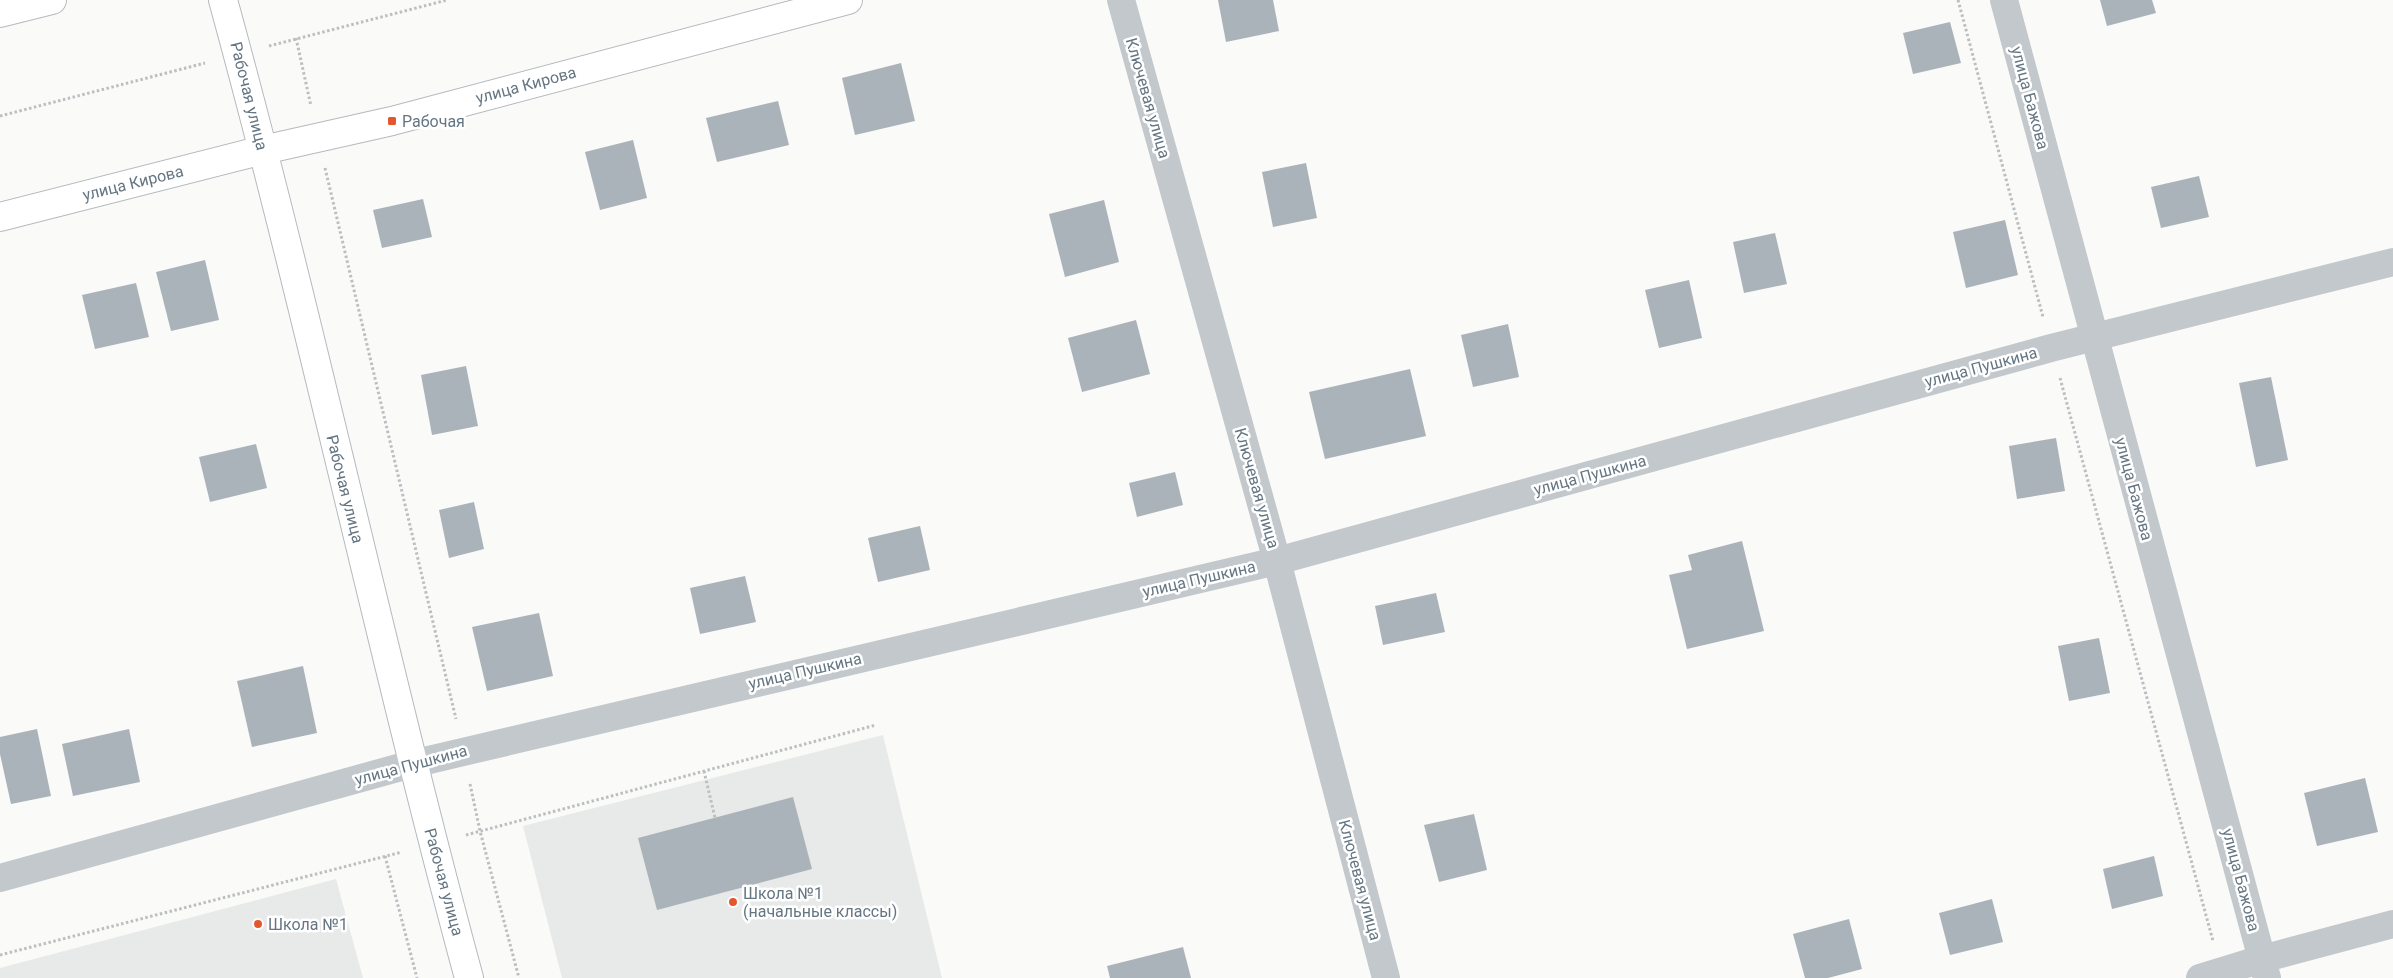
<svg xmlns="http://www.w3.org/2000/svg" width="2393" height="978" viewBox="0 0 2393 978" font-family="Roboto,sans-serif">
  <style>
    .built { fill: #e8e9e9 }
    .building { fill: #aab3b9 }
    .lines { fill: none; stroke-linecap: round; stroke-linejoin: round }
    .secondary-casing { stroke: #b3babf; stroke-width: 30 }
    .primary-casing { stroke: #b5babe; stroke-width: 30 }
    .path { stroke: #bbbfc2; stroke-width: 3; stroke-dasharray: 2.5 2.5; stroke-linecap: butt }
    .minor { stroke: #c3c8cc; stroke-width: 28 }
    .tertiary { stroke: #c3c8cc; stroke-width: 28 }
    .secondary { stroke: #fff; stroke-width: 28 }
    .primary { stroke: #fff; stroke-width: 28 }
    .poi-dot { fill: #e4572e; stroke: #fff; stroke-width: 2 }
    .labels { text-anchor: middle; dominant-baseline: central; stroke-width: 5; stroke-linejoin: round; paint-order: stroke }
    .street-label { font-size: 16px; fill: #657683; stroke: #fff }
    .poi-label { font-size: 16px; fill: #657683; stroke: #fff; text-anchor: start }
  </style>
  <rect width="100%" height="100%" fill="#fafaf8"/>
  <g class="built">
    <polygon points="883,735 942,978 562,978 523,826"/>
    <polygon points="336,879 363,978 0,978 0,968"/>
  </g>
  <g class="building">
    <polygon points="1218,0 1273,0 1279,31 1226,42"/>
    <polygon points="2100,0 2152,0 2156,13 2107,26"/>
    <polygon points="1950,22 1961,63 1913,74 1903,33"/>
    <polygon points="901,63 915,121 855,135 842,78"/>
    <polygon points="778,101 789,145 717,162 706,118"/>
    <polygon points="633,140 647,198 600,210 585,152"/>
    <polygon points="1306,163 1317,218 1273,227 1262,172"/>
    <polygon points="2199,176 2209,217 2161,228 2151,187"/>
    <polygon points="423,199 432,237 382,248 373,210"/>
    <polygon points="1104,200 1119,262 1065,277 1049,214"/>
    <polygon points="2005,220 2018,275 1966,288 1953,232"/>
    <polygon points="1775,233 1787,284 1744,293 1733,242"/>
    <polygon points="205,260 219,320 171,331 156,272"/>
    <polygon points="1689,280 1702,338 1659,348 1645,290"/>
    <polygon points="136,283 149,337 95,349 82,295"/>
    <polygon points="1136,320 1150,374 1082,392 1068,338"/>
    <polygon points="1508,324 1519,377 1473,387 1461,335"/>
    <polygon points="466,366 478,426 432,435 421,375"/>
    <polygon points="1410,369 1426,436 1325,459 1309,392"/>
    <polygon points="2271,377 2288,460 2256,467 2239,383"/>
    <polygon points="2056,438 2065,491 2017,499 2009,446"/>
    <polygon points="256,444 267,488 210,502 199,457"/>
    <polygon points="1175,472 1183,505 1137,517 1129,483"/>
    <polygon points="474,502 484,549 449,558 439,510"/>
    <polygon points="920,526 930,570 878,582 868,538"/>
    <polygon points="1742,541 1764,631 1687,649 1669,575 1692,570 1688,555"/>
    <polygon points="745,576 756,622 700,634 690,588"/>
    <polygon points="1436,593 1445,632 1383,645 1375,606"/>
    <polygon points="539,613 553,676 487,691 472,627"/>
    <polygon points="2099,638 2110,693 2069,701 2058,646"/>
    <polygon points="303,666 317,733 252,747 237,681"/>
    <polygon points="37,729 51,796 11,804 0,754 0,737"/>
    <polygon points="129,729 140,782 73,796 62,744"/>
    <polygon points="2365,778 2378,832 2317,846 2304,793"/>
    <polygon points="793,797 812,869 657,910 638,838"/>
    <polygon points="1474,814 1487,870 1439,882 1424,825"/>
    <polygon points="2154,856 2163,896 2112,909 2103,869"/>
    <polygon points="1992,899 2003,942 1950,955 1939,913"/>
    <polygon points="1849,919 1862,969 1828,978 1805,978 1793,934"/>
    <polygon points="1183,947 1191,978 1110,978 1107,966"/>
  </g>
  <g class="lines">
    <defs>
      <path id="secondary" d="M223,0C312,324 381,653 469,978"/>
      <g id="primary">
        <polyline points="0,13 52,0"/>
        <polyline points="0,217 263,150 392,121 848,0"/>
      </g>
    </defs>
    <use href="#secondary" class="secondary-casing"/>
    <use href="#primary" class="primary-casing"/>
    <g class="path">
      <polyline points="1958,0 2043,317"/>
      <polyline points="296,38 311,106"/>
      <polyline points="269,46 447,0"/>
      <polyline points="0,116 205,63"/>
      <polyline points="325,168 456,719"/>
      <polyline points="2060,378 2213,941"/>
      <polyline points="704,771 715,818"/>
      <polyline points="470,784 480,831 519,978"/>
      <polyline points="466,835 876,725"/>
      <polyline points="385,856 417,978"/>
      <polyline points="0,955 402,852"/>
    </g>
    <g class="minor">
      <polyline points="1121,0 1277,561 1386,978"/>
      <polyline points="0,878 412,764 1277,561 2051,348 2393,262"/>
      <polyline points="2200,978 2262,959 2393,924"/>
    </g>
    <polyline class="tertiary" points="2004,0 2267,978"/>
    <use href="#secondary" class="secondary"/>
    <use href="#primary" class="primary"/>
  </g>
  <g class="poi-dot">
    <rect x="387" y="116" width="10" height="10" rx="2.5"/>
    <circle cx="733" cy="902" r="5"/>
    <circle cx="258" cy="924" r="5"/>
  </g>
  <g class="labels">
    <g class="street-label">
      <text transform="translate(526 85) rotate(-15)">улица Кирова</text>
      <text transform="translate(249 96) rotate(76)">Рабочая улица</text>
      <text transform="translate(1148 98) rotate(74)">Ключевая улица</text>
      <text transform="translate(2030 98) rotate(75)">улица Бажова</text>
      <text transform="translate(133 183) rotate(-14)">улица Кирова</text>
      <text transform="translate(1981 367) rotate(-15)">улица Пушкина</text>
      <text transform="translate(1590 475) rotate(-15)">улица Пушкина</text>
      <text transform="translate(1257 488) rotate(74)">Ключевая улица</text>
      <text transform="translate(345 489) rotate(76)">Рабочая улица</text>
      <text transform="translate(2134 489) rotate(75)">улица Бажова</text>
      <text transform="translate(1199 579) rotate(-13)">улица Пушкина</text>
      <text transform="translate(805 671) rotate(-13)">улица Пушкина</text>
      <text transform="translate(411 765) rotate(-15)">улица Пушкина</text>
      <text transform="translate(1360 880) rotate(75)">Ключевая улица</text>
      <text transform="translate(2241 880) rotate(75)">улица Бажова</text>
      <text transform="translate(444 882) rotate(75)">Рабочая улица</text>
    </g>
    <g class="poi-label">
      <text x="402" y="121">Рабочая</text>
      <text x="743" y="893">Школа №1<tspan x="743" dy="18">(начальные классы)</tspan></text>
      <text x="268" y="924">Школа №1</text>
    </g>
  </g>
</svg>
